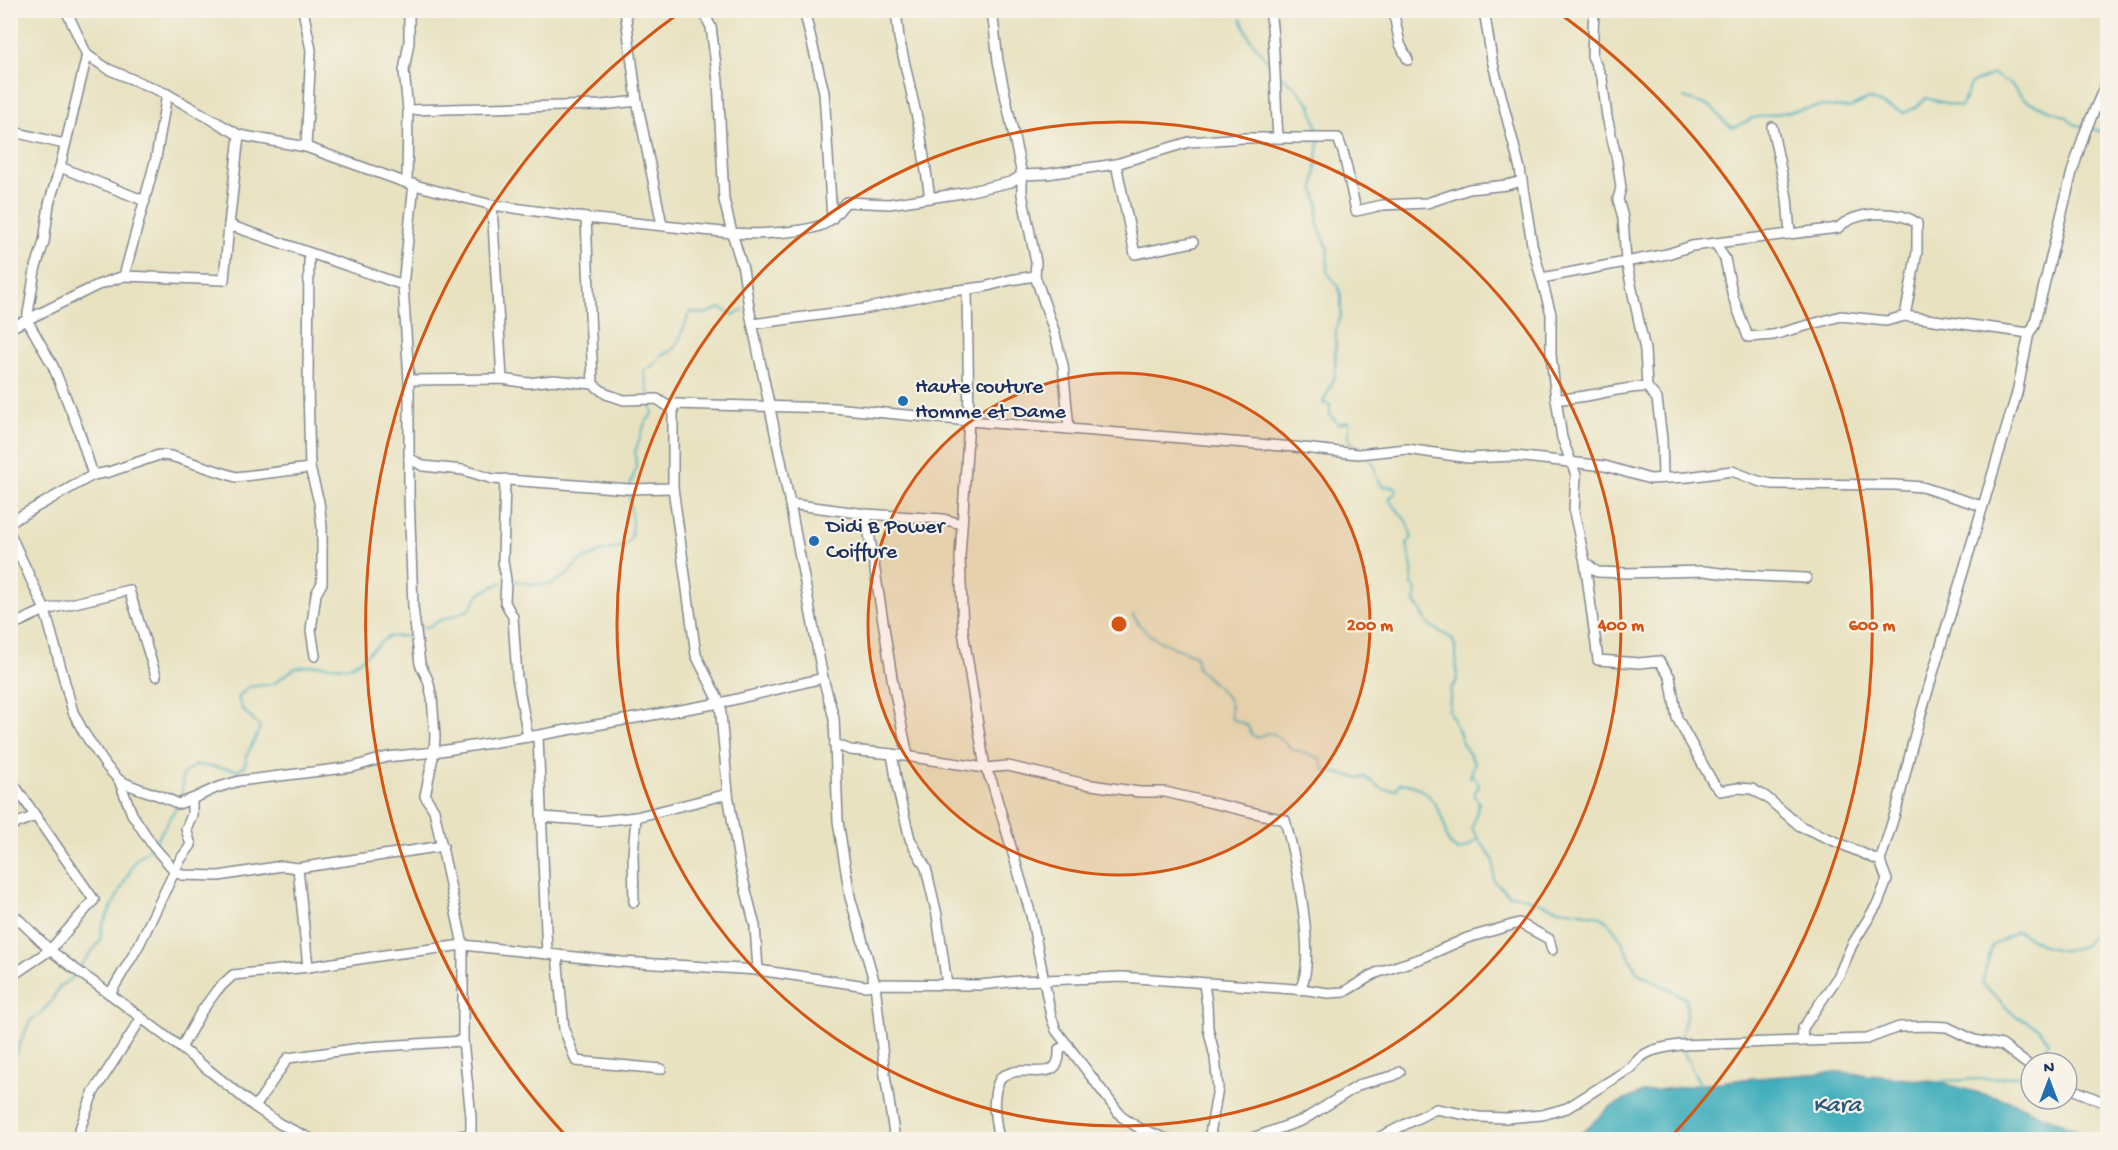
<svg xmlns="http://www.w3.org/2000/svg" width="2118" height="1150" viewBox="0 0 2118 1150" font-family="'Gochi Hand',sans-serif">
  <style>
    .water { fill: #3faebc; stroke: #2d6e8d; stroke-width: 1.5 }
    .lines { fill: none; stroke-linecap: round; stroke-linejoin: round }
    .stream { stroke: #3faebc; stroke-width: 2 }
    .minor-casing { stroke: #828890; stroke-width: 12 }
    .minor { stroke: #fff; stroke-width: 9 }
    .ring { fill: none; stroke: #d45514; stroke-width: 3 }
    .poi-dot { fill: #1f6fb2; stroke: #f7f3e8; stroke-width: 2 }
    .labels { text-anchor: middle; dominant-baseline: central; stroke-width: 4.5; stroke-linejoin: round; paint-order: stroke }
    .poi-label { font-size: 22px; fill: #1b2f5e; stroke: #f7f3e8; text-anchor: start }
    .water-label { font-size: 24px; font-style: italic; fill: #285b7f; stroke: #f7f3e8 }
    .centre { fill: #d45514; stroke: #f7f3e8; stroke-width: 3 }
    .ring-label { font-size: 18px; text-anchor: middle; font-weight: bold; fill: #d45514; stroke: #f7f3e8; stroke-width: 4.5; stroke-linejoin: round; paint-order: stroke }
  </style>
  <rect width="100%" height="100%" fill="#f7f3e8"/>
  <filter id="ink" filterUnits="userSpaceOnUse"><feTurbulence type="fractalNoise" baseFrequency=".0167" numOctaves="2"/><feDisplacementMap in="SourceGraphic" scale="12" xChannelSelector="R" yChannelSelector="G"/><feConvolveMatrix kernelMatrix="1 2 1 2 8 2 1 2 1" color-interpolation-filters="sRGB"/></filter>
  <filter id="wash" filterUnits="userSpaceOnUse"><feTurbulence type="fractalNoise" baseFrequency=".008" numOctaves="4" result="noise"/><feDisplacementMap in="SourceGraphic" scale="24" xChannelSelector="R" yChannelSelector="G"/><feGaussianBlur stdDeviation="1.35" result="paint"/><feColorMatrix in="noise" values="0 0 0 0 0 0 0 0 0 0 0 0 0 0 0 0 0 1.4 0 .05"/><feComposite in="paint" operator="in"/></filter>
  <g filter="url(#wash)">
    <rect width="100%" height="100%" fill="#e8e2c1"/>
    <polygon class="water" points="1839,1072 1937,1082 2007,1100 2098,1139 1575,1139 1610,1107 1643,1092 1744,1079"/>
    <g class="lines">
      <g class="stream">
        <polyline points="1241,19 1251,40 1270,64"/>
        <polyline points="1279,74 1295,87 1311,105 1319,134"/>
        <polyline points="1684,98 1712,107 1723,121 1733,128 1753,118 1822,106 1849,108 1869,99 1904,113 1916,107 1926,98 1961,107 1971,84 1993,74 2010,84 2025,100 2067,117 2074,124 2083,127"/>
        <polyline points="2091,129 2108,133"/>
        <polyline points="1319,139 1314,190 1319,205 1317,223 1328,248 1327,272 1338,286 1341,296 1341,315 1336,331 1335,376 1323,403 1330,405 1330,415 1338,424 1349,421 1349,440 1362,451"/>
        <polyline points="649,396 644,371 656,363 662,355 673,350 679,340 690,312 705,314 721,308 732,315 744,310"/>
        <path d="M1365,455L1375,466V474L1382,486L1395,487L1397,490L1389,499L1407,522L1412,537L1407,544L1412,568V584L1416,590L1415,601L1429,625L1453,639L1456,651L1457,675L1456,683L1451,688L1449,711L1460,734L1462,743L1475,763L1470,777L1474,776L1479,786L1475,792V797L1479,802L1472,829L1494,861V881L1509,895L1521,896L1558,909L1576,911L1600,916L1610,924L1621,939L1637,972L1685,998C1691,1012 1681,1028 1680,1044"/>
        <polyline points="630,486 636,468 635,452 645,423 653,413 650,401"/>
        <polyline points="510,580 532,584 551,584 566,576 578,562 600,552 624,546 631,538 632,525 629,491"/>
        <path d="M1133,615C1146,640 1172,646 1196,656L1198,669C1201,671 1228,697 1229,700C1232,707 1230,713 1232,719L1247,725L1252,735L1258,738L1266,733L1274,734L1292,749L1320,758L1325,771L1361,778L1365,777L1382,789L1396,790L1400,783C1422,784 1434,798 1442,818C1449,833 1440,837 1458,851L1468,847L1479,838"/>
        <polyline points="418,627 428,627 439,621 469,610 479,594 502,582"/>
        <path d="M180,800C184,791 181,783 183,774L196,765L239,770L245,765C246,750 256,741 260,727L242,709L238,698L248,687L273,684L295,668L314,665L348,667L359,661L387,637L409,636L414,630"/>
        <polyline points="154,844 176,808"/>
        <polyline points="78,969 100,941 102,926 136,859 151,848"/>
        <polyline points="1682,1049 1701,1086"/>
        <polyline points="2036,1063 2049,1042 2038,1028 2014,1015 1982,983 1992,946 2017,931 2046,947 2066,951 2086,945 2095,929 2108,916"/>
        <polyline points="10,1065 30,1021 40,1014 50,1003 60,986 71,979 75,974"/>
        <polyline points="1937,1082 2019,1076 2029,1070"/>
      </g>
    </g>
  </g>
  <g filter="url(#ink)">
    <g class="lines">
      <defs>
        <g id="minor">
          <polyline points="66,10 87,55 108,69 167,94 239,135 306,147 407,183 492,205 586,218 732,233 743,269 750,313 790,504 823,678 834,718 838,821 850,897 875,984 885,1075 895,1140"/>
          <polyline points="303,10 311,50 306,147"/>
          <polyline points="625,10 637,101 662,225"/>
          <path d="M702,10L711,27L718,81L724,200L732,233C753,235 809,233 826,223C834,218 840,209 846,202L889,204L962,193L1011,182L1022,175L1047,174L1116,164L1189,142L1243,138H1338L1344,155L1356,211L1383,205L1427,203L1469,189L1507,185L1522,181"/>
          <polyline points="804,10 824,92 832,219"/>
          <polyline points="896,10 899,38 920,131 930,198"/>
          <polyline points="992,10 998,61 1022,175 1022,194 1036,262 1035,276 1054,331 1063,365 1069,429"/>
          <path d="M1270,10C1276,53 1275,96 1278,138"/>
          <polyline points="1393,10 1400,44 1408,60"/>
          <polyline points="1484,10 1492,60 1520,169 1532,244 1551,314 1551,355 1556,399 1562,438 1576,475 1574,512 1585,562 1597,572 1625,573 1704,571 1736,575 1806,578"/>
          <polyline points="87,55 60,167 49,204 44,242 35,270 27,320 53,366 78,428 93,475"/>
          <polyline points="408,110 602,105 637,101"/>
          <polyline points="1772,127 1787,198 1790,234"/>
          <polyline points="10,131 64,144"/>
          <polyline points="239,135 229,225 403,285"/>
          <polyline points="1116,164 1135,254 1193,242"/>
          <polyline points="60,167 145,201"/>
          <polyline points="407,183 408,110 404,71 409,42 409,10"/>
          <polyline points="414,184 403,285 409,380 409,494 413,607 420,664 428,680 432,697 435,736 434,752 425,796 434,810 463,945 463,1041 471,1117 471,1134 439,1140"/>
          <polyline points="492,205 502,379"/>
          <polyline points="586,218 593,384"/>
          <polyline points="1716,244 1725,259 1733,297 1748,337 1773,335 1841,316 1886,321 1905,316 2029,333"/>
          <polyline points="309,253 308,385 310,468 319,502 322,527 322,583 316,594 311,630 315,656"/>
          <polyline points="124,276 224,280 229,225"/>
          <path d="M1542,278L1667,254L1692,246L1838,228C1855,211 1897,209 1917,223V252L1905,316"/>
          <polyline points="967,289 969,421 960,557 963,631 985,768 992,782 1031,915 1051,1016 1056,1030 1122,1117 1139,1128 1169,1140"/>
          <polyline points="752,324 864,309 935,293 984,287 1010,280 1035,276"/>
          <polyline points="10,328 98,285 124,276 156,158 167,94"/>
          <polyline points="409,380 502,379 528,383 553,380 593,384 606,394 624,400 657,399 669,407 673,404"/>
          <polyline points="1647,387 1657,399 1662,439 1663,478"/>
          <path d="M1556,399C1587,399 1616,387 1647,387L1645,350L1626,261L1623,218L1618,199L1621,188L1617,160L1607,117L1602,78L1592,56L1594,10"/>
          <polyline points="409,458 423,466 463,470 493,479 629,489 673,488"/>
          <polyline points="505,479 503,561 506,580 505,602 513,617 517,677 528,737"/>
          <polyline points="790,504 866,514 943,519 961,524"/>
          <polyline points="866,514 893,684 908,756"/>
          <polyline points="10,522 93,475 109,472 159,455 171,456 236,477 310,468"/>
          <polyline points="10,534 45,610 73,712 84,733 107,767 119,780 132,814 153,846 175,871 182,875 219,876 282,866 298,868 443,846"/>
          <polyline points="1585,562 1598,660 1639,663 1659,661 1670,677 1677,718 1713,783 1720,791 1738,788 1752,789 1766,797 1800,826 1880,861"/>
          <polyline points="10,626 45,610 129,590 156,676"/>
          <polyline points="538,736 547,954"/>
          <path d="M835,744L850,750L892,754L985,768L1008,766L1085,784L1139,792H1165L1285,820C1294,853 1319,963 1299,990"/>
          <polyline points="892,754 898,790 910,839 926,868 937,915 947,985"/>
          <polyline points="10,779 94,900 50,950 10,977"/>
          <path d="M119,780C138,791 159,793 178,804L192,799"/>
          <polyline points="728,794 740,867 755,926 758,970"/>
          <polyline points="541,817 599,821 636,817 728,794 720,703 696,655 673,488 673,404 834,408 969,421 1294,447 1358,454 1407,449 1469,458 1514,456 1605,466 1650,479 1688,477 1732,471 1758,481 1772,484 1895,485 1922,487 1982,506"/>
          <polyline points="10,826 35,816"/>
          <polyline points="298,868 308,967"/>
          <polyline points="634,902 633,854 636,817"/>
          <polyline points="10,911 50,950 72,967 110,994 181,1048 255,1107 280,1124 313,1140"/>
          <polyline points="557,955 564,1029 576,1061 661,1069"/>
          <polyline points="1204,984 1207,1005 1208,1028 1215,1057 1218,1088 1209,1140"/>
          <polyline points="110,994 139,945 180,860 191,845 186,829 192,815 192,799 216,788 239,781 353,767 387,757 434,752 528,737 720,703 823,678"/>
          <polyline points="1802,1041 1803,1028 1839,975 1852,945 1878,903 1887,880 1880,861 1897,807 1914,738 1942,642 2017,393 2029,333 2034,326 2072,172 2085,132 2104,88 2108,75"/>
          <polyline points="181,1048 201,1012 217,990 233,975 308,967 385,955 463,945 622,962 758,970 866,986 875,984 980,985 1019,981 1122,977 1308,990 1328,993 1344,992 1376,973 1422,958 1467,938 1519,923 1549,939 1552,950"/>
          <polyline points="2067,1087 2108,1104"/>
          <polyline points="255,1107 288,1058 368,1047 463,1041"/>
          <polyline points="1210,1137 1228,1140"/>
          <polyline points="76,1140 93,1093 141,1019"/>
          <polyline points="391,1140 417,1140"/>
          <path d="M999,1140C995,1119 990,1096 1001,1077C1007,1074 1014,1071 1021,1071C1040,1071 1061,1077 1059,1049L1068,1045"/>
          <polyline points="1247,1140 1303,1120 1361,1084 1393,1076 1400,1072"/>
          <path d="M1374,1140L1436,1109L1478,1117L1506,1118L1542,1115L1567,1108L1632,1067C1644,1049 1661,1048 1680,1045L1867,1039L1899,1027L1927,1026L1947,1027L1974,1040L2002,1045L2031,1067"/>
        </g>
      </defs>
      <use href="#minor" class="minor-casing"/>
      <use href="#minor" class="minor"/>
    </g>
  </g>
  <circle cx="1119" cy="624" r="251" fill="#d45514" fill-opacity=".12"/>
  <g class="ring">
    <circle cx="1119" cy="624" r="251"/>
    <circle cx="1119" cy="624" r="502"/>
    <path d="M568 1138A753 753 0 0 1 682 11M1556 11A753 753 0 0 1 1670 1138"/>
  </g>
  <g class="poi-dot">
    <circle cx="903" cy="401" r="6"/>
    <circle cx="814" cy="541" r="6"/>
  </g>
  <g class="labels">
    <g class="poi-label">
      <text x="915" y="388">Haute couture<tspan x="915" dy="25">Homme et Dame</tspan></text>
      <text x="826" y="528">Didi B Power<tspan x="826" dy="25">Coiffure</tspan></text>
    </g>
    <g class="water-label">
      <text x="1837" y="1106">Kara</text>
    </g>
  </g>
  <circle cx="1119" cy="624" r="9" class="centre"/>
  <g class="ring-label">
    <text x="1370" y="630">200 m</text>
    <text x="1621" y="630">400 m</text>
    <text x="1872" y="630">600 m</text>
  </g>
  <rect width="2118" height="1150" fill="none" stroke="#f7f3e8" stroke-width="36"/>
  <g transform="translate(2049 1081)"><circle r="28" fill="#f7f3e8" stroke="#9fa5b1" stroke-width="1.5"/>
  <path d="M0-4.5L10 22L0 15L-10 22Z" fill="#1f6fb2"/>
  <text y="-9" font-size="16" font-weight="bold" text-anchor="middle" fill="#1b2f5e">N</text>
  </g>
</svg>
